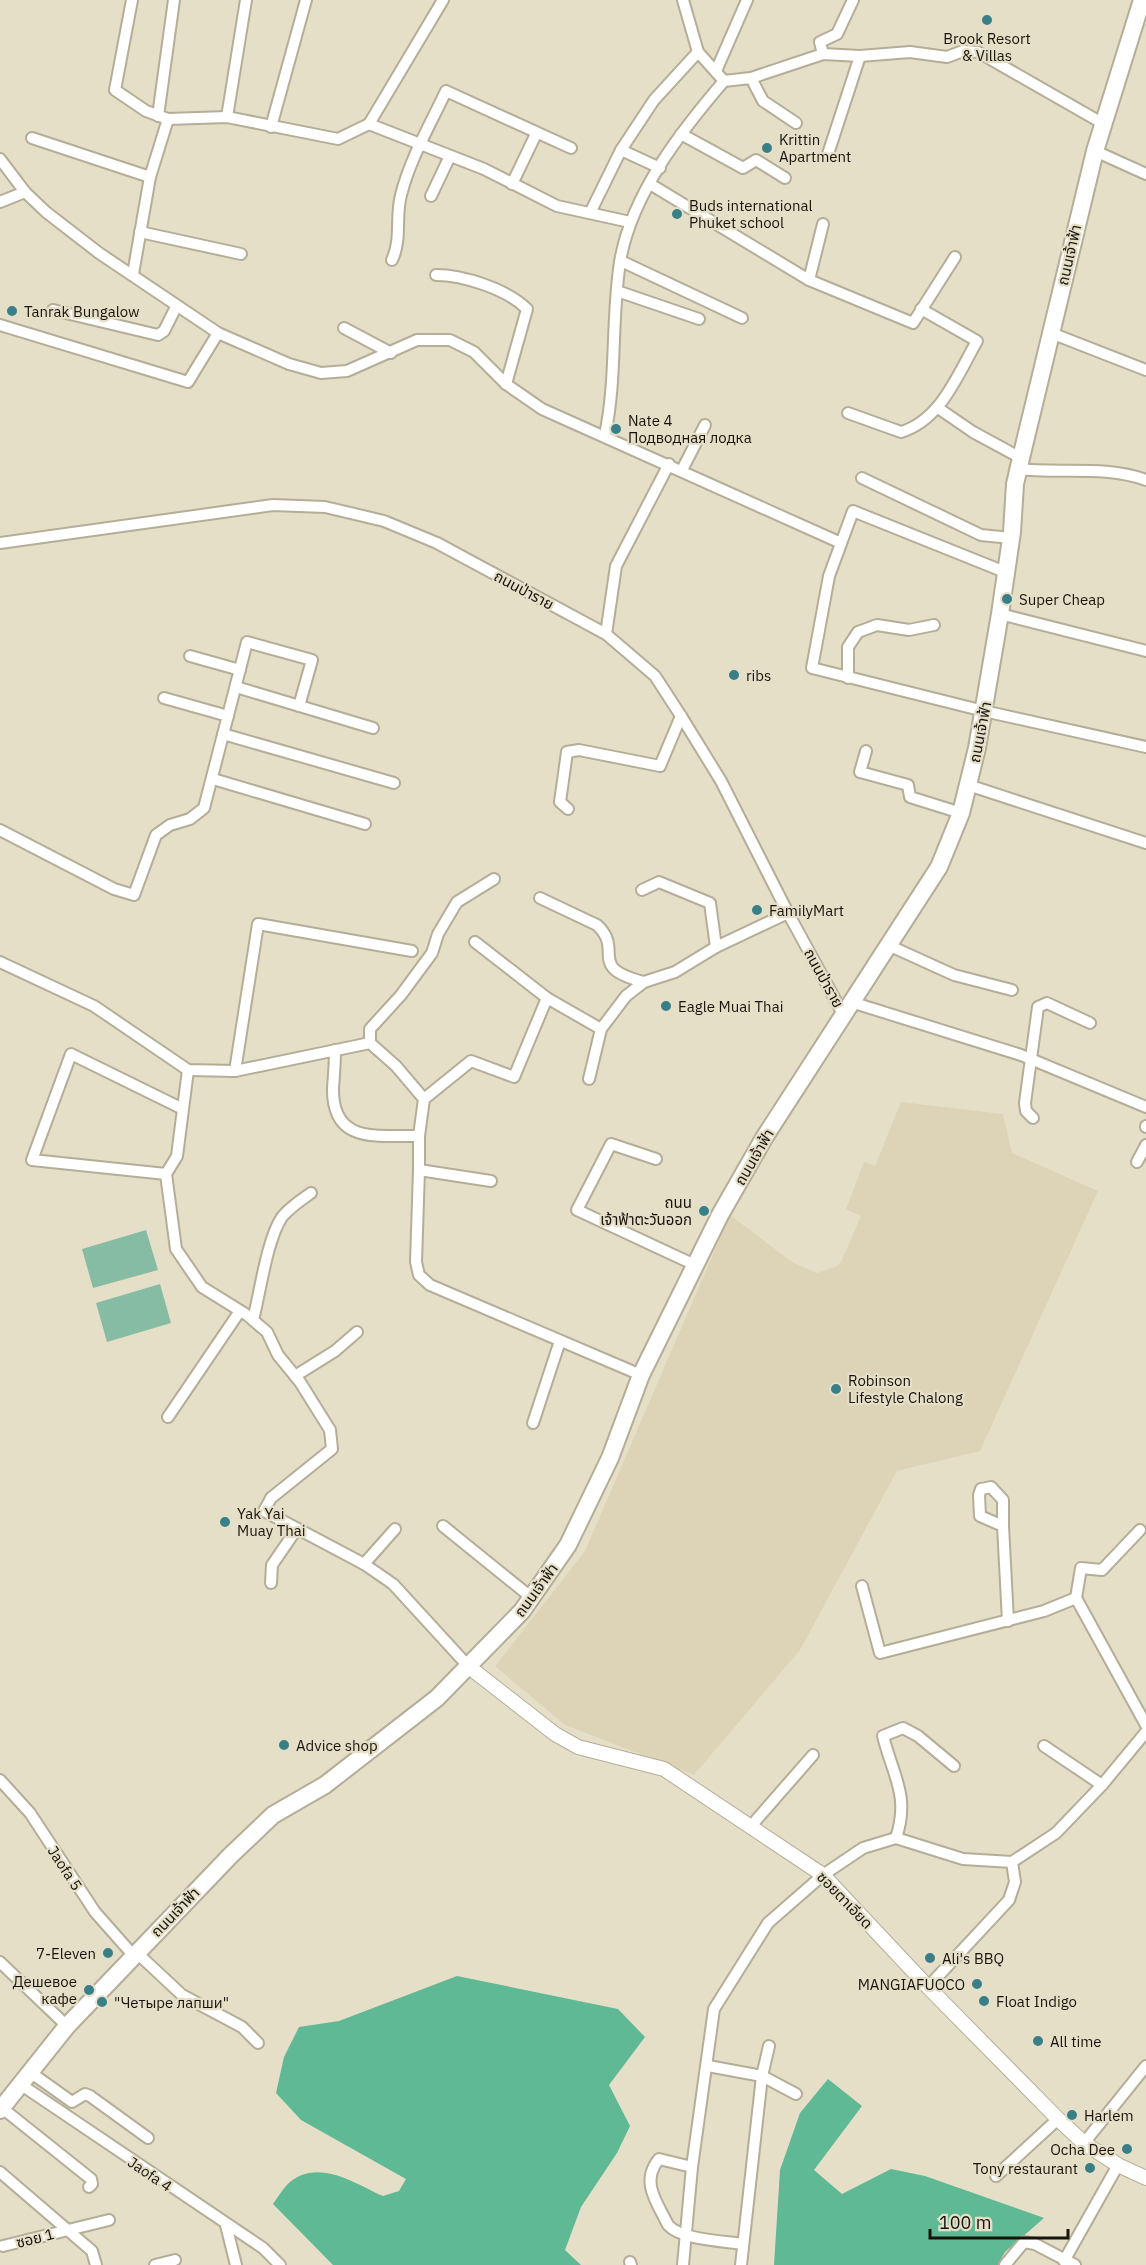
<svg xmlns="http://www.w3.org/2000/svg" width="1146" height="2265" viewBox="0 0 1146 2265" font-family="'IBM Plex Sans','Noto Sans Thai',sans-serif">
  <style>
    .built { fill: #ddd4b7 }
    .green { fill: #87bca4 }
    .forest { fill: #5fb994 }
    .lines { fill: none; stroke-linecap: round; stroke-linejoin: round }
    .minor-casing { stroke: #b4ad97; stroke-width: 14 }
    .tertiary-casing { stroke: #b4ad97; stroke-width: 16 }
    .secondary-casing { stroke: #b4ad97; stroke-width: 20 }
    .minor { stroke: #fff; stroke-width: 10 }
    .tertiary { stroke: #fff; stroke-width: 14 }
    .secondary { stroke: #fff; stroke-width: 16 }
    .poi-dot { fill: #387f88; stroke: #e6dfc8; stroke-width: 2 }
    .labels { text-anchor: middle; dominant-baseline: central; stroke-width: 4.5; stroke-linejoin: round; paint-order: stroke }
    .poi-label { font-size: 15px; fill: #17140c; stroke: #e6dfc8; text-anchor: start }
    .street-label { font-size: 15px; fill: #17140c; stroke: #e6dfc8 }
  </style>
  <rect width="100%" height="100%" fill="#e6dfc8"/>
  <polygon class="built" points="901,1102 1003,1114 1012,1153 1098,1191 980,1451 897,1471 800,1650 694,1775 565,1725 495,1666 585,1551 730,1215 792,1262 817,1273 835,1267 841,1262 861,1216 846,1209 864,1162 875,1166"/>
  <g class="green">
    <polygon points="146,1230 158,1270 93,1288 82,1249"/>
    <polygon points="160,1284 171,1323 107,1342 96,1303"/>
  </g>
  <g class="forest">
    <path d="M457,1976L618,2009L645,2037L609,2085L630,2126L617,2153L581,2207L565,2250L581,2265H333L273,2204C278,2197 284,2187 290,2182C319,2158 356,2184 383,2196L399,2191L406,2179L301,2120L276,2093L284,2057L299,2027L339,2021Z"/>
    <polygon points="828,2079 862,2106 814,2170 842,2194 891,2169 925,2176 1044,2218 1005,2252 998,2265 774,2265 780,2170 800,2113"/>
  </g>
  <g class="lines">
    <defs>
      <g id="minor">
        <polyline points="132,0 115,90 146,111 168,119 227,117 338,139 369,124 484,169 557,206 630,222"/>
        <polyline points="683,0 698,52 724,81"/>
        <polyline points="823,54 820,42 837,34 853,0"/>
        <polyline points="716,71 747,0"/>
        <polyline points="751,78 763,101 796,123"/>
        <polyline points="158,116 174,0"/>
        <polyline points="227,117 246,0"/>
        <polyline points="369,124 443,0"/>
        <polyline points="271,127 306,0"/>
        <polyline points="681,134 743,168 756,160 785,178"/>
        <polyline points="32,138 150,177"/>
        <polyline points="621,150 660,168"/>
        <polyline points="1095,151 1146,174"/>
        <polyline points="827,157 860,56"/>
        <polyline points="0,159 25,192 46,212 99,253 218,333 289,364 321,373 347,371 417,340 450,340 474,352 506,384 542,409 841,543"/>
        <polyline points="512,184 536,134"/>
        <polyline points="650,184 809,280 913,323 955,257"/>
        <polyline points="431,196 450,156"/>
        <polyline points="0,202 25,192"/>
        <polyline points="590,213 621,150 654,100 698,52"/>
        <polyline points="140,232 241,254"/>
        <path d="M392,260C402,239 395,217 401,195C410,159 430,125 446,91L571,148"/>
        <polyline points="621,261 742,318"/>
        <polyline points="133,274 150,177 168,119"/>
        <path d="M436,275C463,275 507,289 527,309L506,384"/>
        <polyline points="809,280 823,224"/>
        <polyline points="617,291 699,319"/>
        <polyline points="53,310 158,335 164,331 176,307"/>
        <polyline points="0,325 188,382 218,333"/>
        <polyline points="344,328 391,353"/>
        <polyline points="1051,333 1146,370"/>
        <polyline points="938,408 973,432 1021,458"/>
        <path d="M848,413L901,432C941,420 958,374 977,341L921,309"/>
        <path d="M605,435C617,378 611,320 620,262C631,195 681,131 724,81L751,78L823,54L860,56L910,52L947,57L963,51L978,52L1102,123"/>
        <path d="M1018,469C1061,474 1105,465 1146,480"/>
        <polyline points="682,470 705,425"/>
        <polyline points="862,478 981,535 1011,538"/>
        <polyline points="0,543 273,505 325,507 384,521 437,543 606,634 655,676 681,716 721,781 788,913 843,1014"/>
        <polyline points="1005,572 853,511 829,576 812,668 984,711 1146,747"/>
        <polyline points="1000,614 1146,651"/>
        <polyline points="606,634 616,566 669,464"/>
        <polyline points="190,656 240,670"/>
        <polyline points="848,678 848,647 858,632 877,625 909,630 934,625"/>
        <polyline points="236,687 373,728"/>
        <polyline points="164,698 228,716"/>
        <polyline points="223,734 394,783"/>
        <polyline points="866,751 860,772 908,785 910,797 961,813"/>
        <polyline points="213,779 365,824"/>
        <polyline points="968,785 1146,843"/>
        <polyline points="568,809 560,802 567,752 579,750 660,766 681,716"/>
        <polyline points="0,830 114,889 134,895 156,835 170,825 190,819 204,808 247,642 312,660 299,706"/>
        <polyline points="642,890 659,882 710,903 716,947"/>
        <path d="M540,898L597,925C625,951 585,967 644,982"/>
        <polyline points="475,942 547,998 601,1029"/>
        <polyline points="888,945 954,975 1012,990"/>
        <polyline points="0,962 94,1006 188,1070 235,1071 370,1043 396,1066 424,1099"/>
        <polyline points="851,1002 1021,1055 1146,1107"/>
        <polyline points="370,1043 370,1029 401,995 432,953 438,934 457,902 494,879"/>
        <path d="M335,1050C335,1063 334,1075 333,1088C332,1145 378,1135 419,1136"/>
        <polyline points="188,1070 177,1156 166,1174 176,1249 202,1287 247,1315 267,1332 278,1355 300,1382 330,1430 332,1449 271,1498 264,1511 364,1564 393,1584 469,1667"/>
        <polyline points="235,1071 258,924 412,951"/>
        <polyline points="589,1079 601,1029 626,996 644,982 675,972 716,947 788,913"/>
        <polyline points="1033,1118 1026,1111 1025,1103 1038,1007 1047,1003 1090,1023"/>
        <polyline points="1146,1126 1146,1127"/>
        <polyline points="656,1159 611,1144 577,1210 695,1265"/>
        <polyline points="1137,1162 1146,1145"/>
        <polyline points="419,1170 416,1262 419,1275 430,1285 641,1375"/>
        <polyline points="166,1174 32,1160 71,1054 181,1108"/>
        <polyline points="491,1181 419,1170 419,1136 424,1099 471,1061 514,1077 547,998"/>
        <path d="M253,1320C260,1293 267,1239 282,1217C290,1207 301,1200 311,1193"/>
        <polyline points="295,1376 335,1351 357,1332"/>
        <polyline points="168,1417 240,1311"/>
        <polyline points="533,1423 560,1341"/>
        <polyline points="443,1526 532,1598"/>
        <polyline points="1003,1526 1003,1500 991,1487 981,1489 979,1495 980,1516 1003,1526 1008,1621"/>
        <polyline points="364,1564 395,1529"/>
        <polyline points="271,1583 272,1565 296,1530"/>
        <polyline points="862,1586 880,1653 1044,1611 1076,1598 1146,1725"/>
        <polyline points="1076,1598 1081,1568 1102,1570 1140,1530"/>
        <polyline points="1044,1746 1102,1785"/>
        <polyline points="0,1780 30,1813 95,1912 133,1955"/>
        <polyline points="751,1826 813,1755"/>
        <path d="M896,1838C910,1796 893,1776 883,1736L903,1728L918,1736L954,1766"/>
        <polyline points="136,1952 182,1995 242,2027 258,2043"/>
        <polyline points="0,1962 67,2026"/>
        <polyline points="928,1987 1009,1900 1015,1882 1012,1862"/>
        <polyline points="708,2066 762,2076 796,2094"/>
        <polyline points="30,2072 72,2102 85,2094 90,2096 148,2138"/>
        <polyline points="20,2084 263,2248 280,2265"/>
        <polyline points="2,2108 91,2179 92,2184 89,2187"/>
        <polyline points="1084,2143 1146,2066"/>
        <path d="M692,2167L659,2159C640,2182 657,2202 668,2225C681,2240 724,2241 743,2244"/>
        <polyline points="0,2172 92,2251 96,2265"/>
        <polyline points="996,2176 1058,2119"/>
        <polyline points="226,2225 236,2265"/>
        <polyline points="3,2246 109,2220"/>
        <polyline points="1064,2261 1118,2165"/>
        <polyline points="630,2262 631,2265"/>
        <polyline points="155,2265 175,2260"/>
        <polyline points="683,2265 692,2167 714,2009 768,1923 823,1875 863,1848 896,1838 963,1859 1012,1862 1056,1833 1102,1785 1146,1732"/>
        <polyline points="741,2265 762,2076 769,2046"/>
        <polyline points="1005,2265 1024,2242 1035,2244 1075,2265"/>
      </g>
      <polyline id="tertiary" points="469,1667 555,1734 578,1747 664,1769 823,1875 928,1987 1058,2119 1084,2143 1118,2165 1146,2178"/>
      <polyline id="secondary" points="0,2110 67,2026 231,1855 273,1815 325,1785 437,1698 522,1611 568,1545 610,1458 641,1375 720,1215 764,1138 939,867 961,813 977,748 1000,614 1012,532 1015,484 1021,458 1095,151 1142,0"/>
    </defs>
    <use href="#minor" class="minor-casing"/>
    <use href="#tertiary" class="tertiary-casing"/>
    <use href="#secondary" class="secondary-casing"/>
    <use href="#minor" class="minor"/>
    <use href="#tertiary" class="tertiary"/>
    <use href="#secondary" class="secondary"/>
  </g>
  <g class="poi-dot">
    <circle cx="987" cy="20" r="6"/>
    <circle cx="767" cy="148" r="6"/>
    <circle cx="677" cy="214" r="6"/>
    <circle cx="12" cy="311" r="6"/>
    <circle cx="616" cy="429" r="6"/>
    <circle cx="1007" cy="599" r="6"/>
    <circle cx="734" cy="675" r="6"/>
    <circle cx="757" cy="910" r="6"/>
    <circle cx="666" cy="1006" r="6"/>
    <circle cx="704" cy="1211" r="6"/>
    <circle cx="836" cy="1389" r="6"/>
    <circle cx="225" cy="1522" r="6"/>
    <circle cx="284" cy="1745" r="6"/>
    <circle cx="108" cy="1953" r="6"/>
    <circle cx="930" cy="1958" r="6"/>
    <circle cx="977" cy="1984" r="6"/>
    <circle cx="89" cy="1990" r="6"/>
    <circle cx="984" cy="2001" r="6"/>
    <circle cx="102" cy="2002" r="6"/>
    <circle cx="1038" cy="2041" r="6"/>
    <circle cx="1072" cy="2115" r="6"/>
    <circle cx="1127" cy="2149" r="6"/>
    <circle cx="1090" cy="2168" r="6"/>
  </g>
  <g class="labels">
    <g class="poi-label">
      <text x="987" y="38" text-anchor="middle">Brook Resort<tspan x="987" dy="17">&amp; Villas</tspan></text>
      <text x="779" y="139">Krittin<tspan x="779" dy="17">Apartment</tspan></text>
      <text x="689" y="205">Buds international<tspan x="689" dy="17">Phuket school</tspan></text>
      <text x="24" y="311">Tanrak Bungalow</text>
      <text x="628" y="420">Nate 4<tspan x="628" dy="17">Подводная лодка</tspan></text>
      <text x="1019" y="599">Super Cheap</text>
      <text x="746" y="675">ribs</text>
      <text x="769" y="910">FamilyMart</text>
      <text x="678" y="1006">Eagle Muai Thai</text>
      <text x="692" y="1202" text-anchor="end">ถนน<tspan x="692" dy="17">เจ้าฟ้าตะวันออก</tspan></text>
      <text x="848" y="1380">Robinson<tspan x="848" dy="17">Lifestyle Chalong</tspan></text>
      <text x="237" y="1513">Yak Yai<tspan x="237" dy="17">Muay Thai</tspan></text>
      <text x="296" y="1745">Advice shop</text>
      <text x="96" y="1953" text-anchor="end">7-Eleven</text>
      <text x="942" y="1958">Ali's BBQ</text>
      <text x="77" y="1981" text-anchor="end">Дешевое<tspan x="77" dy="17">кафе</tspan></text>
      <text x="965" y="1984" text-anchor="end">MANGIAFUOCO</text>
      <text x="996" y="2001">Float Indigo</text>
      <text x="114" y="2002">"Четыре лапши"</text>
      <text x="1050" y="2041">All time</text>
      <text x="1084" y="2115">Harlem</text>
      <text x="1115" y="2149" text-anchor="end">Ocha Dee</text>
      <text x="1078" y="2168" text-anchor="end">Tony restaurant</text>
    </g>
    <g class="street-label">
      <text transform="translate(1069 255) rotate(-77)">ถนนเจ้าฟ้า</text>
      <text transform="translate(524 590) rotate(28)">ถนนป่าราย</text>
      <text transform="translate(980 732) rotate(-79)">ถนนเจ้าฟ้า</text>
      <text transform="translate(824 978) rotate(61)">ถนนป่าราย</text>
      <text transform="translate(754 1157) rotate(-60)">ถนนเจ้าฟ้า</text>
      <text transform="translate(536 1590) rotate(-54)">ถนนเจ้าฟ้า</text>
      <text transform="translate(65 1868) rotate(57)">Jaofa 5</text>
      <text transform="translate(845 1900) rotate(46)">ซอยตาเอียด</text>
      <text transform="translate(175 1912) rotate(-46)">ถนนเจ้าฟ้า</text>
      <text transform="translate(150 2174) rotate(34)">Jaofa 4</text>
      <text transform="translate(35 2238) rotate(-14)">ซอย 1</text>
    </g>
  </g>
  <path d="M930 2229v9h138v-9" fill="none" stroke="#17140c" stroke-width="3"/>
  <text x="939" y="2229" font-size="18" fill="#17140c" stroke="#e6dfc8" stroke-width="4.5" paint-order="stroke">100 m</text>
</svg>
